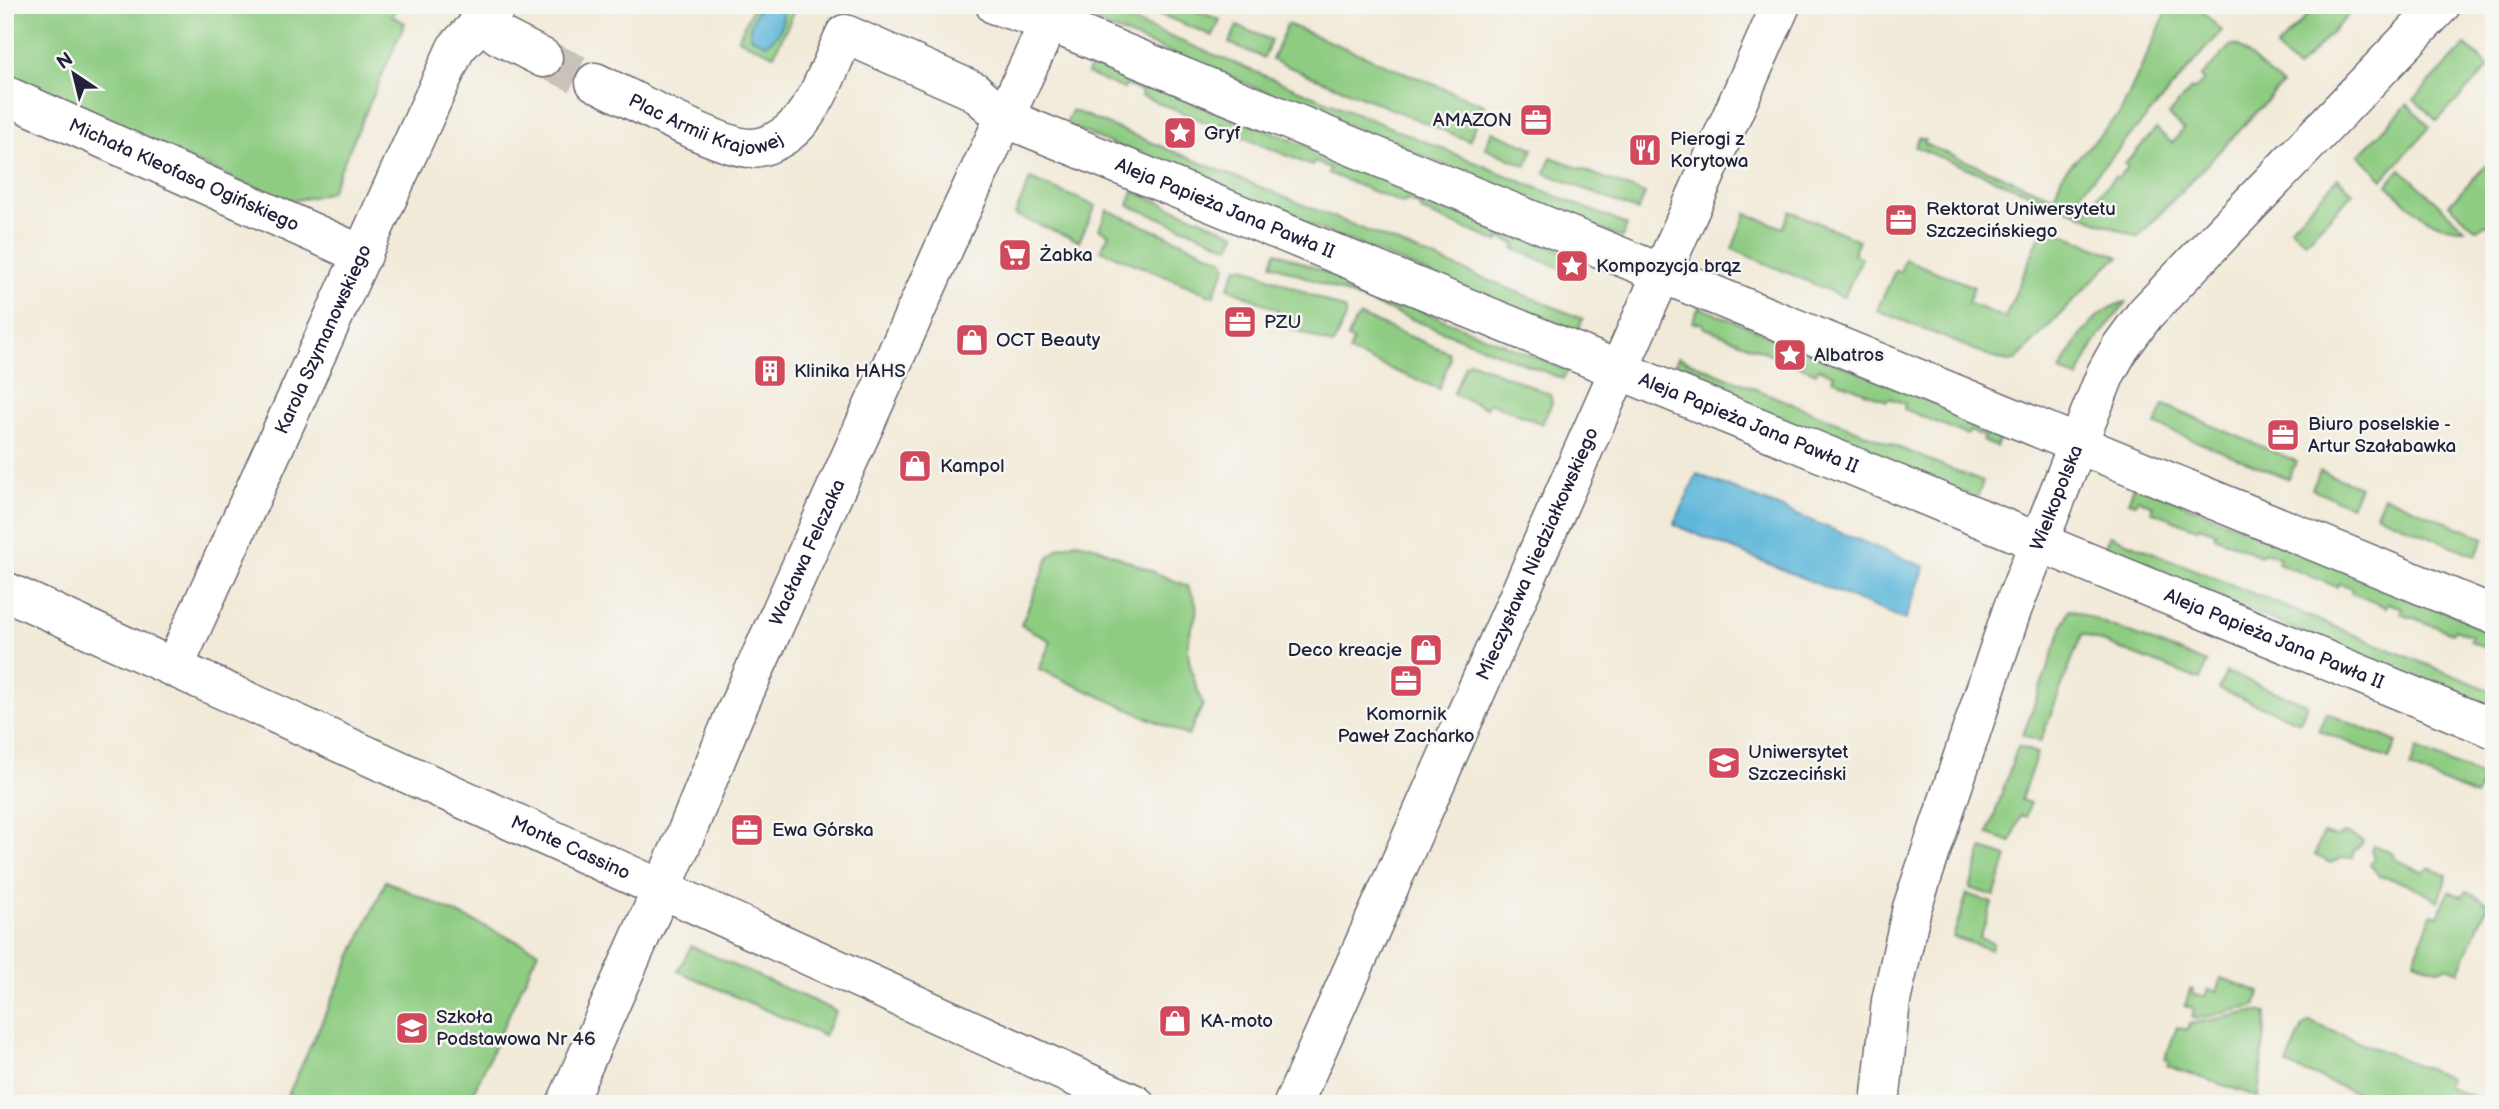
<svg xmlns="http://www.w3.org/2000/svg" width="2499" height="1109" viewBox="0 0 2499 1109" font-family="'Balsamiq Sans',sans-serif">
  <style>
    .green { fill: #8ecc82; stroke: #58775e; stroke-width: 2 }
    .water { fill: #5bb6d9; stroke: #3e6c8a; stroke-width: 2 }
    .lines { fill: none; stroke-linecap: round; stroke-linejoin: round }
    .minor-tunnel { stroke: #c8c2b9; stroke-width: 38; stroke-dasharray: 38 19; stroke-linecap: butt }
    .minor-casing { stroke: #6b6872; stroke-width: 41 }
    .minor { stroke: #fff; stroke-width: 38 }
    .labels { text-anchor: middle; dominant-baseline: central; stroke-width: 5; stroke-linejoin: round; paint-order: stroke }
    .street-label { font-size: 19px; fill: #22223b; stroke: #f6f6f2 }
    .poi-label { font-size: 19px; fill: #22223b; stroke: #f6f6f2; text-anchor: start }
  </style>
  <rect width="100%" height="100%" fill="#f6f6f2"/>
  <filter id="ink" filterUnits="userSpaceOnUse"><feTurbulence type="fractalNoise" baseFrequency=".0143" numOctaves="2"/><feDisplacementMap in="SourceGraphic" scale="14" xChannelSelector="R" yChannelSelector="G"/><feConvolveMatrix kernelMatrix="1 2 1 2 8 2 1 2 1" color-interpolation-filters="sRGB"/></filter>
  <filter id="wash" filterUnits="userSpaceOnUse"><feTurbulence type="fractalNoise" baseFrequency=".00686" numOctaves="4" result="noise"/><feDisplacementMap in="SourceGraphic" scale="28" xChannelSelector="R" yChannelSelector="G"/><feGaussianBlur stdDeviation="1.57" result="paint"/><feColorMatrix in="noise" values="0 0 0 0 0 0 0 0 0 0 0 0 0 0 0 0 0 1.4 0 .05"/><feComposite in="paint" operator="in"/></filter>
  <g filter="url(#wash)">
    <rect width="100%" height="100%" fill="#f2ead8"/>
    <g class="green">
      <path d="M5,5H397L392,16L405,23L331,191C314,198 298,201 280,200L5,75Z"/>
      <polygon points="754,5 764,5 757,10 750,28 781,11 767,5 785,5 795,10 774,55 738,39"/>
      <polygon points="1137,5 1183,5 1220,20 1213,36"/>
      <polygon points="2170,5 2196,5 2222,31 2079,194 2084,201 2080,214 1915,147 1919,138 1925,140 1924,144 2054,197 2063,173 2120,114"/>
      <polygon points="2317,5 2358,5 2297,69 2276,48"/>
      <polygon points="1103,9 1627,225 1622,238 1098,23"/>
      <polygon points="1287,24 1484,105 1469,141 1272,60"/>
      <polygon points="1237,26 1271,40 1264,58 1229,43"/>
      <polygon points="2232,45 2238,46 2282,85 2138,237 2081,215 2115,176 2118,178 2128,167 2125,164 2156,129 2172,143 2184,129 2168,115 2191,89 2194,91 2204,80 2201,77"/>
      <polygon points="2466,45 2489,67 2437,121 2414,99"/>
      <polygon points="1093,59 1568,253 1561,268 1514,249 1516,244 1500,238 1498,242 1421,211 1422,207 1406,200 1404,204 1328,173 1330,168 1314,162 1312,166 1237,135 1238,131 1222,124 1220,128 1141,96 1142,92 1126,85 1124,89 1087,74"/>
      <polygon points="2408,104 2430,127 2383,179 2359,155"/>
      <polygon points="1072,110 1583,319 1576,334 1066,125"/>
      <polygon points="1492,131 1533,148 1526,166 1485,148"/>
      <polygon points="1551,157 1645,194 1638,211 1545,173"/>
      <polygon points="2494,157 2494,218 2488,224 2476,229 2449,204"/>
      <path d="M2401,169L2465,229C2430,230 2412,207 2387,185Z"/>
      <polygon points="2338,178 2353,193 2305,242 2290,228"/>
      <polygon points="1030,179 1096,206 1079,241 1015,215"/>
      <polygon points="1133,191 1236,234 1230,247 1128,205"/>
      <polygon points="1107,210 1224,260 1226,267 1213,296 1101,250 1109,234 1099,229"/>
      <polygon points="1790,211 1859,240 1853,254 1862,258 1844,297 1732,249 1746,213 1783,228"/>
      <polygon points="2044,226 2119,257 2108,265 2016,360 2008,361 1997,359 1877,310 1895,271 1900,272 1905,259 1974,287 1968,303 2005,318"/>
      <polygon points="1276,252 1568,370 1563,379 1272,264"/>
      <polygon points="1237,267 1245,267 1346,310 1346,317 1333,345 1273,321 1278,310 1228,288"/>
      <path d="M2126,302L2093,345L2078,378L2060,371C2073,345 2094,308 2126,302Z"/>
      <polygon points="1699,307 1786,342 1780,358 1703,327 1703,324 1698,322 1697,324 1692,322"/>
      <polygon points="1360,316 1448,352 1450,359 1439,389 1349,352 1353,341 1348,338 1355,321"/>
      <polygon points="1803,349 2003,431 1996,447 1982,441 1984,437 1970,431 1967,435 1904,409 1905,404 1889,398 1887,401 1832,379 1834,375 1818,368 1816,373 1797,365"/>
      <polygon points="1678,357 1983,482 1977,498 1671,373"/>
      <polygon points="1470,361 1550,394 1552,403 1542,424 1489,402 1486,408 1453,394 1465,365"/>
      <polygon points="2164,405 2296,461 2289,479 2156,425"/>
      <polygon points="2320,471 2360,487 2351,506 2312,489"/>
      <polygon points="2135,484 2494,631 2494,651 2470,641 2472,636 2455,629 2452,633 2401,613 2402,608 2388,603 2386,607 2351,593 2352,588 2339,583 2337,587 2278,563 2280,558 2265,552 2261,556 2214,536 2216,532 2200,526 2197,529 2151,511 2153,506 2137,499 2135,503 2128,501"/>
      <polygon points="2384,496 2484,538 2476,556 2376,514"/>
      <polygon points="2110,535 2494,692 2494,711 2103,551"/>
      <path d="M1076,542L1091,545L1187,586C1209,616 1186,621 1188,650C1189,669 1197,687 1203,705L1188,736L1039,669L1051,641L1021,625L1049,557L1059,548Z"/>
      <polygon points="2069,609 2207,663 2200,680 2082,634 2040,742 2023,735"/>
      <polygon points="2226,672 2307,704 2300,722 2219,689"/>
      <polygon points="2326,713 2397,742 2389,759 2318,730"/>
      <polygon points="2018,746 2037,753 2021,800 2030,803 2026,817 2021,815 2011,842 1988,834"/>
      <polygon points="2417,749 2484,777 2476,796 2410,768"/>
      <polygon points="2323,833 2337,837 2346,833 2363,841 2361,845 2353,851 2352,858 2343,858 2330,863 2315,855"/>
      <path d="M2373,845L2392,853L2396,860L2423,872L2430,868L2447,875L2439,901C2425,893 2393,876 2380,877L2370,865L2374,858L2371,849Z"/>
      <polygon points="1982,849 2007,857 1994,896 1970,888"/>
      <polygon points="386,881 538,951 468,1104 284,1104"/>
      <path d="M2449,891L2462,897L2466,891C2473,893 2480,900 2488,903L2459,972L2447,966L2439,970L2414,960L2432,914L2438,916Z"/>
      <polygon points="1967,894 1992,903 1980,938 1993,943 1991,950 1953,937"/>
      <polygon points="691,946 836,1011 824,1036 678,971"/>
      <polygon points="2222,978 2260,992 2256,1006 2195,1019 2192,1017 2194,1009 2185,1006 2190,989 2193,990 2193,995 2206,996 2209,989 2217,992"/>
      <polygon points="2257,1011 2267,1013 2258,1097 2167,1066 2169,1061 2165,1059 2177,1027 2187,1030 2190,1024"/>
      <polygon points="2310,1022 2450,1078 2447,1087 2479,1099 2481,1104 2384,1104 2287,1065 2303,1026"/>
    </g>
    <g class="water">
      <path d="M764,5L782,11C785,25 778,37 766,44L750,37C749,25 754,12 764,5Z"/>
      <polygon points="1697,474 1925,567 1905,620 1674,525"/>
    </g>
  </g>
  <g filter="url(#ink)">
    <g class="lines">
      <polyline class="minor-tunnel" points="543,58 595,82"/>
      <defs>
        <g id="minor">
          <polyline points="476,5 498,35 543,58"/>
          <polyline points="995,5 1049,22 2494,615"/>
          <path id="s1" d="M595,82C626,96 724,150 752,148C769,147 787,136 798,124C820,99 831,63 845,34L974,91L1005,118L2494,729"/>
          <path id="s2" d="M5,95L363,255"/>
          <path id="s3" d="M5,591L1135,1104"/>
          <path id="s4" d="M174,667L456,48L498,5"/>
          <path id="s5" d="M566,1104L683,841L733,718L953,228L1057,5"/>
          <path id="s6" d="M1293,1104L1781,5"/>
          <path id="s7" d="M1880,1104L1891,1001L1912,908L2012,610L2106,373L2120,348L2145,314L2441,5"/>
        </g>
      </defs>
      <use href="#minor" class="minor-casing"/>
      <use href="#minor" class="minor"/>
    </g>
  </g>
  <defs>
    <symbol id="office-square" viewBox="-11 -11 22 22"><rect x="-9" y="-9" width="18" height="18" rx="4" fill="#d1495b" stroke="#f6f6f2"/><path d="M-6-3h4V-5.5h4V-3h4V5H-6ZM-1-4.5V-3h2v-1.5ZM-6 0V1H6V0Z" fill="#fff"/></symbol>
    <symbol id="sight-square" viewBox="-11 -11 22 22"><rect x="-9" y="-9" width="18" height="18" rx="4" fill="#d1495b" stroke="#f6f6f2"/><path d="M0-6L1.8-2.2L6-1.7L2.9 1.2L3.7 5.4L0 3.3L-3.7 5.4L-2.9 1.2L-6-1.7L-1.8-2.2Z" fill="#fff"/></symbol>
    <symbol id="restaurant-square" viewBox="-11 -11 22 22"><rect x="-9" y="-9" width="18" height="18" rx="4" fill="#d1495b" stroke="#f6f6f2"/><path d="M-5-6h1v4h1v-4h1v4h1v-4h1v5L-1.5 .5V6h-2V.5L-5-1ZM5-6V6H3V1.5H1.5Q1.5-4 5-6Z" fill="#fff"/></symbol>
    <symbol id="supermarket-square" viewBox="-11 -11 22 22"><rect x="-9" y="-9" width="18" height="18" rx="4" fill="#d1495b" stroke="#f6f6f2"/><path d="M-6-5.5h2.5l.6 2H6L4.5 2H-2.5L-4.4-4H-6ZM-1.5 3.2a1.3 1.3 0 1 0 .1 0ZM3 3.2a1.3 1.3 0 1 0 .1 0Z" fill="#fff"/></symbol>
    <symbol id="shop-square" viewBox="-11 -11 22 22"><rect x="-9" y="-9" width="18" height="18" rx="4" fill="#d1495b" stroke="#f6f6f2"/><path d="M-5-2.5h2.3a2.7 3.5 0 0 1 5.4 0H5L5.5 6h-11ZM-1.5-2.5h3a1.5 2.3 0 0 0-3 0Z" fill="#fff"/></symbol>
    <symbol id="building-square" viewBox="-11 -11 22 22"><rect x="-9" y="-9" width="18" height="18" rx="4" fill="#d1495b" stroke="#f6f6f2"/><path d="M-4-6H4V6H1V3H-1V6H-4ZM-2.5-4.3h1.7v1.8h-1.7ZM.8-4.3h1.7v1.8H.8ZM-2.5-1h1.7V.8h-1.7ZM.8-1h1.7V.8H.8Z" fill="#fff"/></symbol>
    <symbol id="university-square" viewBox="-11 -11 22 22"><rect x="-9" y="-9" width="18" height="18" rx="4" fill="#d1495b" stroke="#f6f6f2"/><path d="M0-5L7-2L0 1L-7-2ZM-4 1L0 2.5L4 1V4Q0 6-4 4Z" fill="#fff"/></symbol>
    <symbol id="school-square" viewBox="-11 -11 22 22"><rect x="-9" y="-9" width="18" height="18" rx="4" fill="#d1495b" stroke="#f6f6f2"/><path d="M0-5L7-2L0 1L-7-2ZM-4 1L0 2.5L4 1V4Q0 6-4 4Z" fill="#fff"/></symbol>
  </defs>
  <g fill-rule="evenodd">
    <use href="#office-square" x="1517" y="101" width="38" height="38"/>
    <use href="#sight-square" x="1161" y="114" width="38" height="38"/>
    <use href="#restaurant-square" x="1626" y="131" width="38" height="38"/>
    <use href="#office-square" x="1882" y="201" width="38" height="38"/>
    <use href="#supermarket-square" x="996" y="236" width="38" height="38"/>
    <use href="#sight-square" x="1553" y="247" width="38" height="38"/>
    <use href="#office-square" x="1221" y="303" width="38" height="38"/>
    <use href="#shop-square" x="953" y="321" width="38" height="38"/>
    <use href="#sight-square" x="1771" y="336" width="38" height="38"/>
    <use href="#building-square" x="751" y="352" width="38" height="38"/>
    <use href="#office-square" x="2264" y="416" width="38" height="38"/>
    <use href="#shop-square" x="896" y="447" width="38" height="38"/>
    <use href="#shop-square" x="1407" y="631" width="38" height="38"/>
    <use href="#office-square" x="1387" y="662" width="38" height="38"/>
    <use href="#university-square" x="1705" y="744" width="38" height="38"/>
    <use href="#office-square" x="728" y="811" width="38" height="38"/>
    <use href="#shop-square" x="1156" y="1002" width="38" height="38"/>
    <use href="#school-square" x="393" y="1009" width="38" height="38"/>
  </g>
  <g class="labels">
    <g class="street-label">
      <text stroke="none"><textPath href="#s1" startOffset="121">Plac Armii Krajowej</textPath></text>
      <text stroke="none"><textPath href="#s2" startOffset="196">Michała Kleofasa Ogińskiego</textPath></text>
      <text stroke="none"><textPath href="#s1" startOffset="746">Aleja Papieża Jana Pawła II</textPath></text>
      <text stroke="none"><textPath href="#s4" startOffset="360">Karola Szymanowskiego</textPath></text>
      <text stroke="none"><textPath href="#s1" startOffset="1312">Aleja Papieża Jana Pawła II</textPath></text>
      <text stroke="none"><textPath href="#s7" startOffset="634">Wielkopolska</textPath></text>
      <text stroke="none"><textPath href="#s5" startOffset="602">Wacława Felczaka</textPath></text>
      <text stroke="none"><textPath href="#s6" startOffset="602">Mieczysława Niedziałkowskiego</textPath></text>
      <text stroke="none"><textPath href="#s1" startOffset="1880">Aleja Papieża Jana Pawła II</textPath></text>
      <text stroke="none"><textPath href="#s3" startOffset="621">Monte Cassino</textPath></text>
    </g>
    <g class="poi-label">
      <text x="1512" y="120" text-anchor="end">AMAZON</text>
      <text x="1204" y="133">Gryf</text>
      <text x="1670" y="139">Pierogi z<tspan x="1670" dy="22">Korytowa</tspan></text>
      <text x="1926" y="209">Rektorat Uniwersytetu<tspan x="1926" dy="22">Szczecińskiego</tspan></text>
      <text x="1040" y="255">Żabka</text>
      <text x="1596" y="266">Kompozycja brąz</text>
      <text x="1264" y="322">PZU</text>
      <text x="996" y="340">OCT Beauty</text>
      <text x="1814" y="355">Albatros</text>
      <text x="794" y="371">Klinika HAHS</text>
      <text x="2308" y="424">Biuro poselskie -<tspan x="2308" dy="22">Artur Szałabawka</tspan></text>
      <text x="940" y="466">Kampol</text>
      <text x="1402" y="650" text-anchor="end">Deco kreacje</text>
      <text x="1406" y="714" text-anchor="middle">Komornik<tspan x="1406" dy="22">Paweł Zacharko</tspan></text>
      <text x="1748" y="752">Uniwersytet<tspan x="1748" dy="22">Szczeciński</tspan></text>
      <text x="772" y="830">Ewa Górska</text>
      <text x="436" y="1017">Szkoła<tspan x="436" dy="22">Podstawowa Nr 46</tspan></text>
      <text x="1200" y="1021">KA-moto</text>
    </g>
  </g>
  <rect width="2499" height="1109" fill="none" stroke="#f6f6f2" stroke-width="28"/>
  <g transform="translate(74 74) rotate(325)" stroke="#f6f6f2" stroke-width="5" paint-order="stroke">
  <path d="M0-5L12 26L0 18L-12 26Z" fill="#22223b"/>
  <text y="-10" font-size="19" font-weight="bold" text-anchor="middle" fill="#22223b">N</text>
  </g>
</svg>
